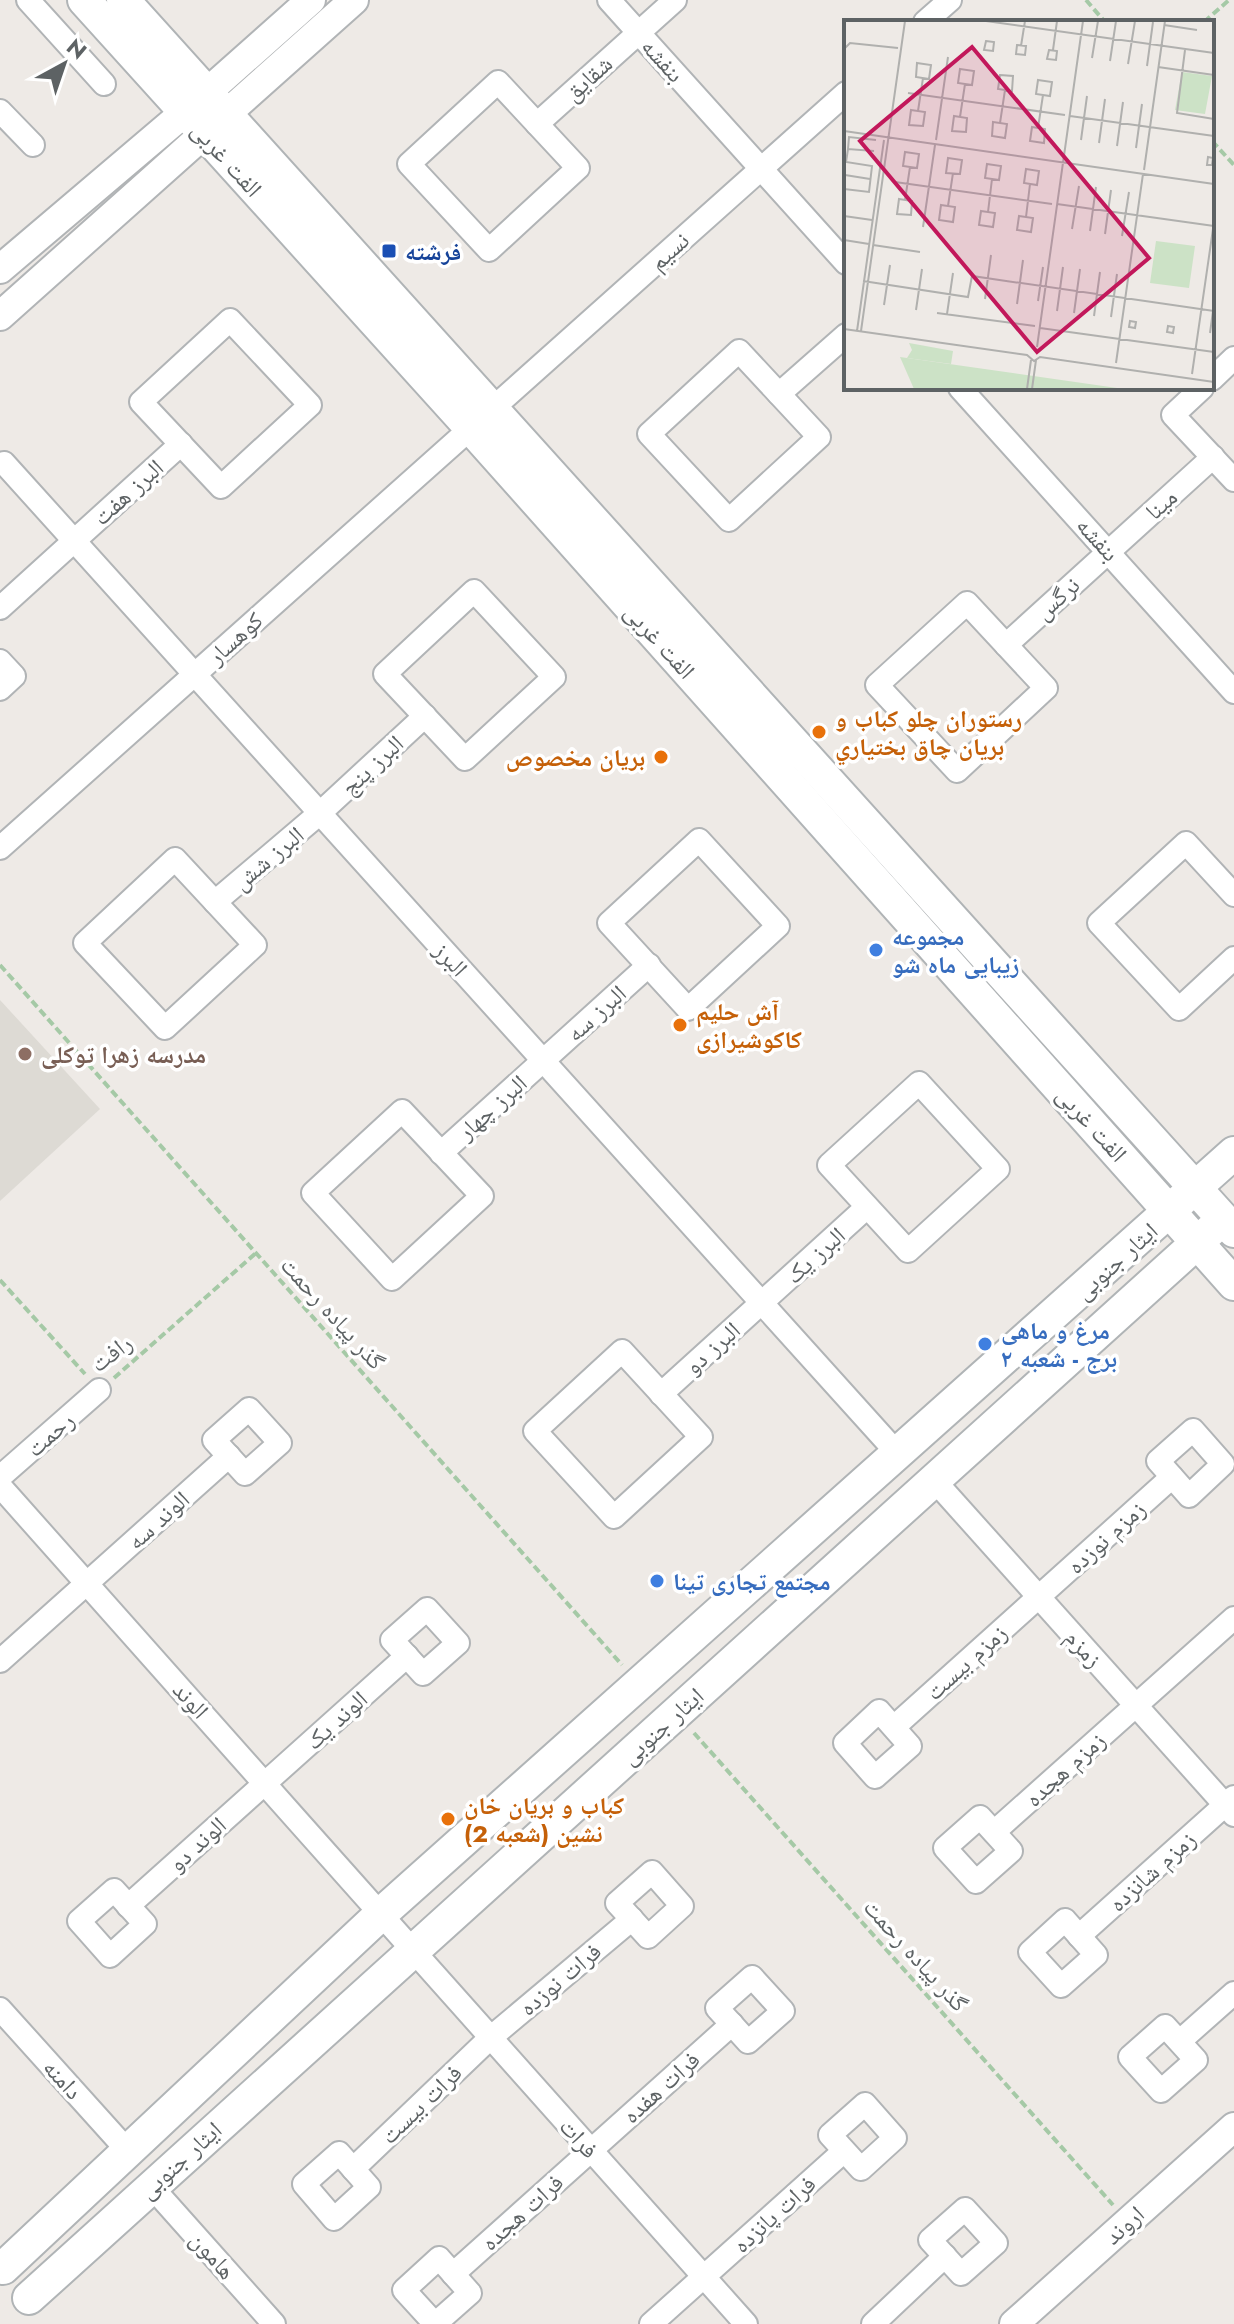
<svg xmlns="http://www.w3.org/2000/svg" width="1234" height="2324" viewBox="0 0 1234 2324" font-family="Jost,'Noto Naskh Arabic',sans-serif">
  <style>
    .education { fill: #dddad4 }
    .lines { fill: none; stroke-linecap: round; stroke-linejoin: round }
    .minor-casing { stroke: #b1b4b6; stroke-width: 26 }
    .tertiary-casing { stroke: #b1b4b6; stroke-width: 32 }
    .secondary-casing { stroke: #b0b4b6; stroke-width: 36 }
    .path { stroke: #a5c9a6; stroke-width: 4; stroke-dasharray: 8 4; stroke-linecap: butt }
    .minor { stroke: #fff; stroke-width: 22 }
    .tertiary { stroke: #fff; stroke-width: 28 }
    .secondary { stroke: #fff; stroke-width: 32 }
    .transit-dot { fill: #1a4fb4; stroke: #fff; stroke-width: 3 }
    .food-dot { fill: #e8710a; stroke: #fff; stroke-width: 3 }
    .shop-dot { fill: #3f7fe0; stroke: #fff; stroke-width: 3 }
    .education-dot { fill: #8d6e63; stroke: #fff; stroke-width: 3 }
    .labels { text-anchor: middle; dominant-baseline: central; stroke-width: 7; stroke-linejoin: round; paint-order: stroke }
    .street-label { font-size: 24px; fill: #5d6264; stroke: #fff }
    .transit-label { font-size: 24px; font-weight: bold; fill: #164399; stroke: #fff; text-anchor: start }
    .food-label { font-size: 24px; font-weight: bold; fill: #c56008; stroke: #fff; text-anchor: start }
    .shop-label { font-size: 24px; font-weight: bold; fill: #366cbe; stroke: #fff; text-anchor: start }
    .education-label { font-size: 24px; font-weight: bold; fill: #785e54; stroke: #fff; text-anchor: start }
    .inset-road { fill: none; stroke: #b0b0ae; stroke-width: 2 }
    .view { fill: #c2185b; fill-opacity: 0.15; stroke: #c2185b; stroke-width: 4 }
    .inset-edge { fill: none; stroke: #5d6264; stroke-width: 4 }
  </style>
  <rect width="100%" height="100%" fill="#eeeae6"/>
  <polygon class="education" points="0,1000 100,1109 0,1201"/>
  <g class="lines">
    <defs>
      <g id="minor">
        <polyline points="28,0 104,84"/>
        <polyline points="609,0 846,263"/>
        <polyline points="925,22 950,0"/>
        <polygon points="498,82 578,168 489,250 409,164"/>
        <polyline points="0,111 33,145"/>
        <polyline points="537,124 675,0"/>
        <polygon points="230,320 310,405 221,487 141,402"/>
        <polygon points="739,351 819,437 729,520 649,434"/>
        <polyline points="1212,379 1234,358"/>
        <polyline points="960,388 1234,692"/>
        <polyline points="1202,388 1173,415 1234,480"/>
        <polyline points="779,394 846,335"/>
        <polyline points="492,409 846,93"/>
        <polyline points="4,463 898,1454"/>
        <polygon points="474,591 554,677 465,759 385,674"/>
        <polygon points="967,603 1046,688 957,771 877,685"/>
        <polyline points="0,608 181,444"/>
        <polyline points="1006,645 1213,457"/>
        <polyline points="0,661 14,676 0,689"/>
        <polygon points="699,840 778,926 688,1009 609,923"/>
        <polyline points="0,848 471,428"/>
        <polygon points="175,859 255,945 165,1028 85,943"/>
        <polyline points="1234,895 1186,843 1099,923 1179,1009 1234,958"/>
        <polyline points="215,902 320,813 425,716"/>
        <polygon points="919,1083 998,1169 908,1251 829,1165"/>
        <polygon points="402,1111 482,1196 392,1279 313,1193"/>
        <polyline points="441,1153 649,965"/>
        <polygon points="622,1351 701,1437 614,1517 535,1431"/>
        <polyline points="661,1394 867,1207"/>
        <polygon points="249,1409 280,1443 245,1474 214,1440"/>
        <polygon points="1193,1430 1223,1464 1189,1496 1158,1461"/>
        <polyline points="0,1477 99,1390"/>
        <polyline points="934,1480 1234,1815"/>
        <path d="M0,1486C249,1765 496,2046 746,2324"/>
        <polygon points="427,1609 458,1643 423,1674 392,1640"/>
        <polyline points="0,1661 229,1456"/>
        <polygon points="879,1711 910,1746 875,1777 845,1743"/>
        <polyline points="894,1727 1172,1477"/>
        <polygon points="980,1817 1011,1851 976,1882 945,1848"/>
        <polyline points="994,1832 1234,1618"/>
        <polygon points="652,1872 682,1906 648,1937 617,1903"/>
        <polygon points="114,1890 145,1924 110,1956 79,1921"/>
        <polyline points="128,1906 407,1656"/>
        <polygon points="1065,1920 1096,1955 1061,1986 1030,1952"/>
        <polyline points="1079,1936 1234,1797"/>
        <polygon points="752,1977 783,2011 748,2042 717,2008"/>
        <polyline points="0,2009 127,2150"/>
        <polygon points="1165,2026 1196,2060 1161,2091 1130,2057"/>
        <polyline points="1180,2041 1234,1993"/>
        <polygon points="865,2104 895,2138 861,2169 830,2135"/>
        <polygon points="339,2153 369,2187 334,2219 304,2184"/>
        <polyline points="353,2169 489,2039 632,1919"/>
        <polyline points="151,2186 274,2324"/>
        <polygon points="965,2209 996,2243 961,2274 930,2240"/>
        <polygon points="439,2258 470,2293 435,2324 404,2290"/>
        <polyline points="453,2274 732,2024"/>
        <polyline points="651,2324 844,2151"/>
        <polyline points="873,2324 945,2256"/>
      </g>
      <g id="tertiary">
        <polyline points="0,269 185,112 311,0"/>
        <polyline points="0,316 354,0"/>
        <polyline points="1014,2324 1234,2127"/>
      </g>
      <g id="secondary">
        <polyline points="84,0 471,428 1234,1284"/>
        <polyline points="123,0 1234,1231"/>
        <polyline points="3,2268 382,1913 1234,1153"/>
        <polyline points="29,2298 1211,1230"/>
      </g>
    </defs>
    <use href="#minor" class="minor-casing"/>
    <use href="#tertiary" class="tertiary-casing"/>
    <use href="#secondary" class="secondary-casing"/>
    <g class="path">
      <polyline points="1086,0 1105,22"/>
      <polyline points="1204,22 1229,0"/>
      <polyline points="1212,141 1234,165"/>
      <polyline points="0,965 622,1665"/>
      <polyline points="0,1280 85,1374"/>
      <polyline points="114,1378 256,1253"/>
      <polyline points="694,1733 1113,2205"/>
    </g>
    <use href="#minor" class="minor"/>
    <use href="#tertiary" class="tertiary"/>
    <use href="#secondary" class="secondary"/>
  </g>
  <rect class="transit-dot" x="381" y="243" width="16" height="16" rx="4"/>
  <g class="food-dot">
    <circle cx="819" cy="732" r="8"/>
    <circle cx="661" cy="757" r="8"/>
    <circle cx="680" cy="1025" r="8"/>
    <circle cx="448" cy="1819" r="8"/>
  </g>
  <g class="shop-dot">
    <circle cx="876" cy="950" r="8"/>
    <circle cx="985" cy="1344" r="8"/>
    <circle cx="657" cy="1581" r="8"/>
  </g>
  <circle class="education-dot" cx="25" cy="1054" r="8"/>
  <g class="labels">
    <g class="street-label">
      <text transform="translate(663 60) rotate(48)">بنفشه</text>
      <text transform="translate(588 78) rotate(-42)">شقایق</text>
      <text transform="translate(227 159) rotate(48)">الفت غربی</text>
      <text transform="translate(669 251) rotate(-42)">نسیم</text>
      <text transform="translate(128 492) rotate(-42)">البرز هفت</text>
      <text transform="translate(1161 504) rotate(-42)">مینا</text>
      <text transform="translate(1098 539) rotate(48)">بنفشه</text>
      <text transform="translate(1057 598) rotate(-42)">نرگس</text>
      <text transform="translate(235 638) rotate(-42)">کوهسار</text>
      <text transform="translate(660 641) rotate(48)">الفت غربی</text>
      <text transform="translate(372 765) rotate(-43)">البرز پنج</text>
      <text transform="translate(268 858) rotate(-40)">البرز شش</text>
      <text transform="translate(451 959) rotate(48)">البرز</text>
      <text transform="translate(596 1013) rotate(-42)">البرز سه</text>
      <text transform="translate(492 1107) rotate(-42)">البرز چهار</text>
      <text transform="translate(1092 1124) rotate(48)">الفت غربی</text>
      <text transform="translate(815 1255) rotate(-42)">البرز یک</text>
      <text transform="translate(1116 1261) rotate(-42)">ایثار جنوبی</text>
      <text transform="translate(333 1313) rotate(48)">گذر پیاده رحمت</text>
      <text transform="translate(712 1348) rotate(-42)">البرز دو</text>
      <text transform="translate(111 1353) rotate(-37)">رافت</text>
      <text transform="translate(50 1434) rotate(-41)">رحمت</text>
      <text transform="translate(158 1520) rotate(-42)">الوند سه</text>
      <text transform="translate(1106 1537) rotate(-42)">زمزم نوزده</text>
      <text transform="translate(1084 1648) rotate(48)">زمزم</text>
      <text transform="translate(966 1662) rotate(-42)">زمزم بیست</text>
      <text transform="translate(191 1700) rotate(48)">الوند</text>
      <text transform="translate(336 1720) rotate(-42)">الوند یک</text>
      <text transform="translate(662 1726) rotate(-42)">ایثار جنوبی</text>
      <text transform="translate(1065 1769) rotate(-42)">زمزم هجده</text>
      <text transform="translate(197 1844) rotate(-42)">الوند دو</text>
      <text transform="translate(1152 1871) rotate(-42)">زمزم شانزده</text>
      <text transform="translate(916 1955) rotate(48)">گذر پیاده رحمت</text>
      <text transform="translate(560 1979) rotate(-40)">فرات نوزده</text>
      <text transform="translate(63 2079) rotate(48)">دامنه</text>
      <text transform="translate(661 2087) rotate(-42)">فرات هفده</text>
      <text transform="translate(421 2104) rotate(-44)">فرات بیست</text>
      <text transform="translate(579 2138) rotate(48)">فرات</text>
      <text transform="translate(180 2160) rotate(-42)">ایثار جنوبی</text>
      <text transform="translate(522 2212) rotate(-42)">فرات هجده</text>
      <text transform="translate(774 2214) rotate(-42)">فرات پانزده</text>
      <text transform="translate(1124 2225) rotate(-42)">اروند</text>
      <text transform="translate(213 2255) rotate(49)">هامون</text>
    </g>
    <g class="transit-label">
      <text x="405" y="251">فرشته</text>
    </g>
    <g class="food-label">
      <text x="835" y="718">رستوران چلو كباب و<tspan x="835" dy="28">بريان چاق بختياري</tspan></text>
      <text x="645" y="757" text-anchor="end">بریان مخصوص</text>
      <text x="696" y="1011">آش حلیم<tspan x="696" dy="28">کاکوشیرازی</tspan></text>
      <text x="464" y="1805">کباب و بریان خان<tspan x="464" dy="28">نشین (شعبه 2)</tspan></text>
    </g>
    <g class="shop-label">
      <text x="892" y="936">مجموعه<tspan x="892" dy="28">زیبایی ماه شو</tspan></text>
      <text x="1001" y="1330">مرغ و ماهی<tspan x="1001" dy="28">برج - شعبه ۲</tspan></text>
      <text x="673" y="1581">مجتمع تجاری تینا</text>
    </g>
    <g class="education-label">
      <text x="41" y="1054">مدرسه زهرا توکلی</text>
    </g>
  </g>
  <g transform="translate(844 20)">
    <rect width="370" height="370" fill="#eeeae6"/>
    <path d="M56,337L280,369H70Z" fill="#cce2c6"/>
    <path d="M338,52L368,56L361,94L331,90ZM312,221L351,226L345,268L306,263Z" fill="#cce2c6"/>
    <path d="M65,323L109,331L107,344L63,338L68,330Z" fill="#cce2c6"/>
    <path class="inset-road" d="M142,1L370,33M320,5L353,10M142,21L150,22L149,31L140,30ZM173,25L182,26L181,35L172,34ZM177,26L181,1M0,29L6,23L54,28M205,30L213,31L212,40L203,39ZM209,30L213,1M341,30L333,93L370,99M248,38L254,1M266,41L272,1M73,43L87,45L85,59L72,57ZM284,44L291,1M303,46L309,2M314,47L370,55M116,49L130,51L128,65L114,63ZM156,55L169,56L168,71L154,69ZM194,60L208,62L206,76L192,74ZM64,73L221,95M67,90L81,92L79,106L65,105ZM74,91L79,58M110,96L123,98L122,112L108,111ZM226,96L370,116M116,97L121,64M149,102L163,104L161,118L148,116ZM156,103L161,70M188,107L201,109L200,123L186,121ZM194,108L199,75M0,111L370,164M92,120L104,37M237,120L243,76M255,123L261,79M273,126L279,82M292,128L298,84M4,129L5,117L32,120M61,132L75,134L73,148L59,146ZM364,137L369,138L368,145H363ZM104,138L118,140L116,154L102,153ZM143,144L157,146L155,160L141,158ZM182,149L195,151L193,165L180,163ZM300,150L321,1M1,155L26,159M51,162L208,184M0,169L25,172L28,146L2,142L4,129L30,131M55,179L68,181L67,195L53,194ZM61,180L66,147M213,184L370,206M97,185L111,187L109,202L95,200ZM104,186L109,153M137,191L151,193L149,207L135,205ZM144,192L148,159M0,196L28,200M175,196L189,198L187,212L173,210ZM182,197L186,164M79,207L91,125M228,209L235,166M246,211L252,167M261,214L267,170M278,216L285,172M0,220L25,224M29,225L76,232M19,261L124,277L128,256L370,291M141,279L147,235M194,281L199,247M173,284L179,240M40,285L46,245M72,290L78,249M213,291L219,247M93,293L191,306M230,293L236,249M103,294L109,253M250,296L256,252M267,297L273,254M286,301L292,302L291,308L285,307ZM324,306L330,307L329,313L323,312ZM196,308L370,332M0,309L183,335L190,341L196,337L370,362M13,311L40,120M17,311L61,1M366,313L370,284M193,327L239,1M272,343L299,154M348,354L370,202M183,369L187,340M188,369L192,340"/>
    <path class="view" d="M128,27L305,238L193,332L16,121Z"/>
    <rect width="370" height="370" class="inset-edge"/>
  </g>
  <g transform="translate(64 64) rotate(40)" stroke="#ffffff" stroke-width="6" paint-order="stroke">
  <path d="M0-6L14 30L0 20L-14 30Z" fill="#5d6264"/>
  <text y="-12" font-size="22" font-weight="bold" text-anchor="middle" fill="#5d6264">N</text>
  </g>
</svg>
